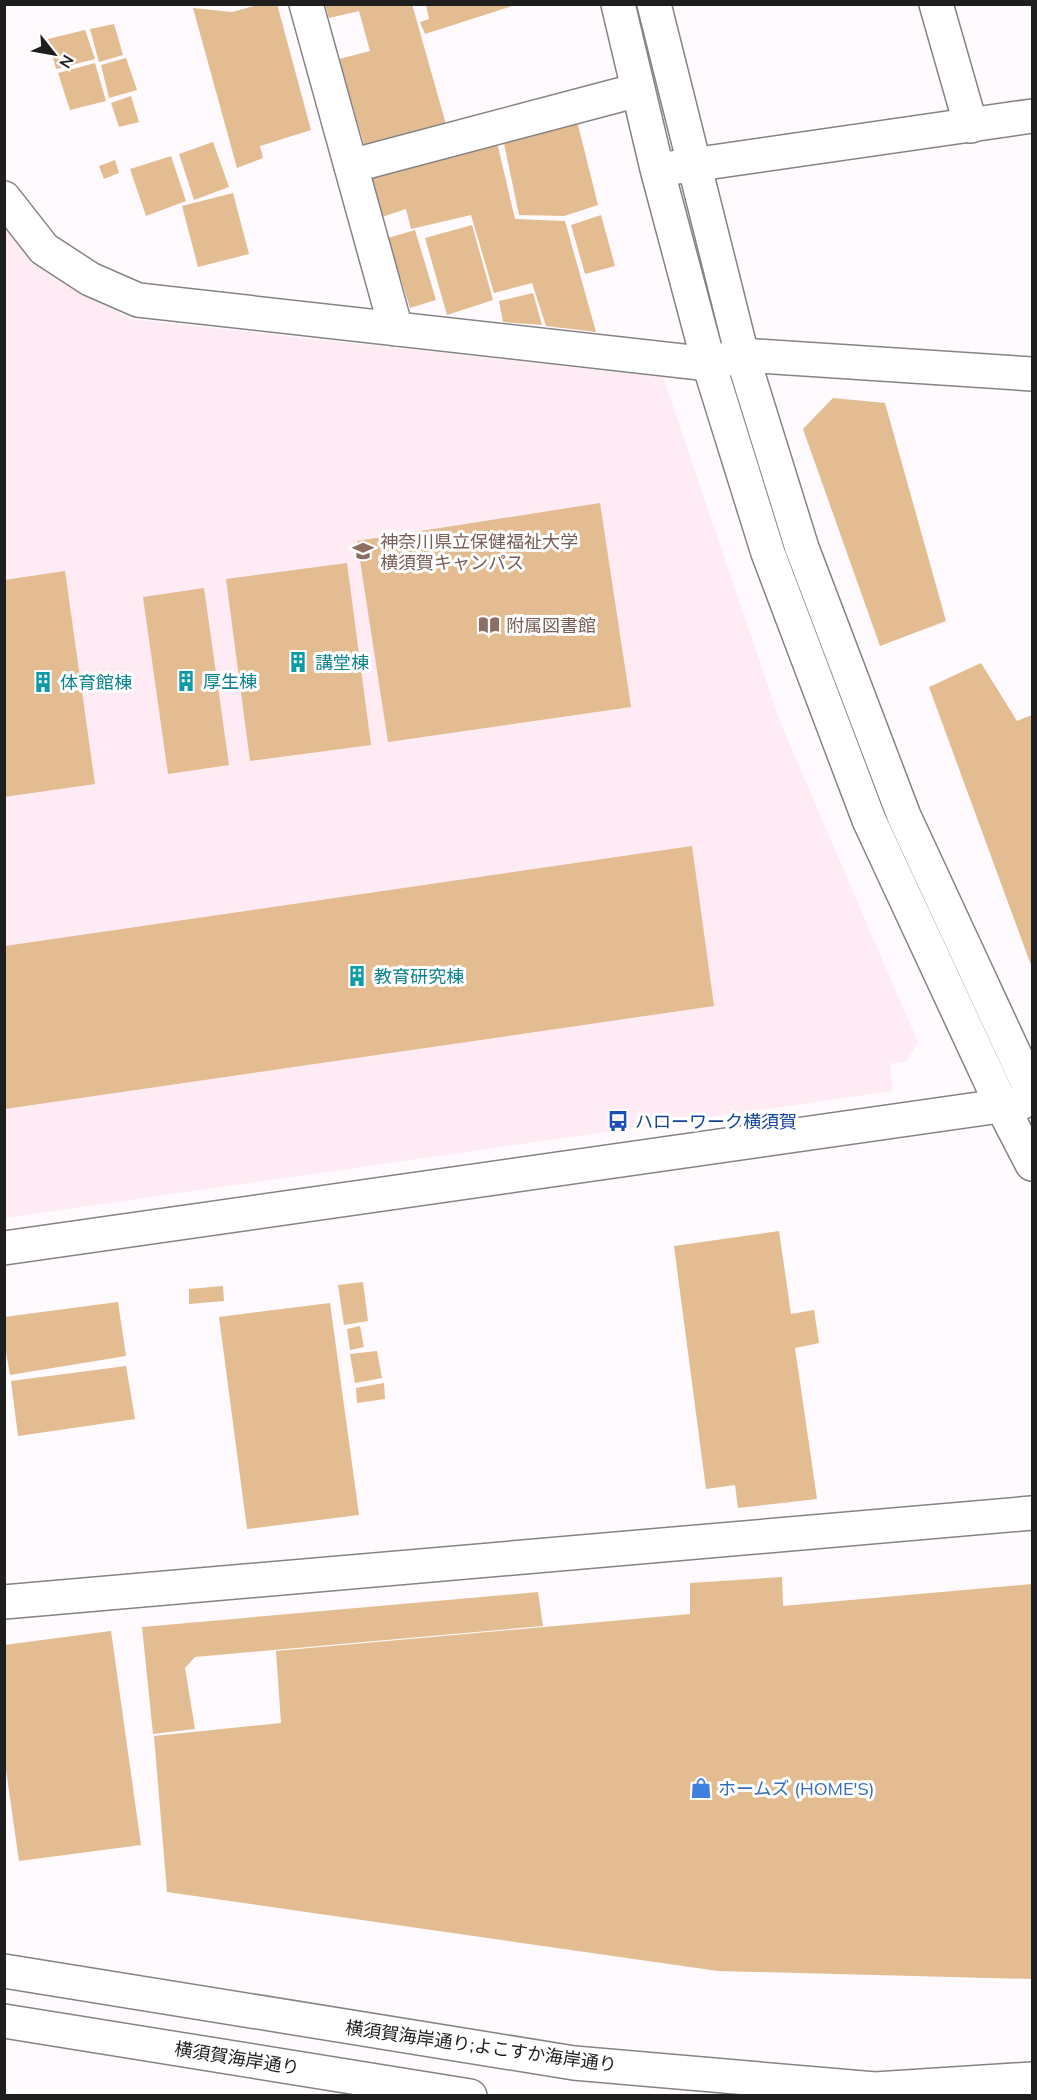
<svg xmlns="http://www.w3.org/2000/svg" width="1037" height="2100" viewBox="0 0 1037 2100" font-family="Mulish,'Noto Sans JP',sans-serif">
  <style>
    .education { fill: #ffebf4 }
    .building { fill: #e4bc91 }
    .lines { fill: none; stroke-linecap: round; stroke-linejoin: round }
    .minor-casing { stroke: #868285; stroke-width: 36 }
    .minor { stroke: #fff; stroke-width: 33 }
    .labels { text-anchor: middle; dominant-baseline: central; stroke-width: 6; stroke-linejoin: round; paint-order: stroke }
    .education-label { font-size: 18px; fill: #785e54; stroke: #fff; text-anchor: start }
    .culture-label { font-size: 18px; fill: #0d838f; stroke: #fff; text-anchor: start }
    .transit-label { font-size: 18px; fill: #164399; stroke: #fff; text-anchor: start }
    .shop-label { font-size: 18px; fill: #366cbe; stroke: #fff; text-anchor: start }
    .street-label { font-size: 18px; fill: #1f1e1f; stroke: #fff }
  </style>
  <rect width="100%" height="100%" fill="#fefafd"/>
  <polygon class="education" points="4,218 47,272 130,319 663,377 781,724 918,1042 907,1061 890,1064 893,1091 5,1218"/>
  <g class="building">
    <polygon points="262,4 277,4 311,130 260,146 263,158 237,168 193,8 232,12"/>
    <polygon points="325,4 412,4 447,128 366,151 339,59 370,51 359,11 329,18"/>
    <polygon points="426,5 512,5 512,6 425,34 420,22 429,19"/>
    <polygon points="114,24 123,55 99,62 90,29"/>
    <polygon points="85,30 95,59 56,69 48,39"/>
    <polygon points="126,58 137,90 109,98 101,65"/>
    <polygon points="95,63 106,101 70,110 58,73"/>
    <polygon points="131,96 139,122 119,127 111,103"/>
    <polygon points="577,121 598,205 564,216 519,215 503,139"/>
    <polygon points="496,138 515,219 565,221 596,332 546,326 532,283 494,293 471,215 411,229 406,209 382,217 368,176"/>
    <polygon points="213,142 229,187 194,200 179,154"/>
    <polygon points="171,156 186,201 146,216 130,169"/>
    <polygon points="115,160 119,173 104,179 99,166"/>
    <polygon points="233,193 249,254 198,267 182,206"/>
    <polygon points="601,215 615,266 585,274 571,225"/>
    <polygon points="472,225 493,300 447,315 425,238"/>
    <polygon points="415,230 436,300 410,308 388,238"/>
    <polygon points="533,293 542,325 503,322 499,301"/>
    <polygon points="833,398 885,403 946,621 880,646 803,429"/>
    <polygon points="600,503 631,707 388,742 357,541"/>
    <polygon points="347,563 371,745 250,761 226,579"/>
    <polygon points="65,571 95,784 4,797 4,580"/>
    <polygon points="204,588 229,765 168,774 143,597"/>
    <polygon points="981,663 1017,721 1032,715 1032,968 929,687"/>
    <polygon points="692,846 714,1006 5,1109 5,946"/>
    <polygon points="779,1231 791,1314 814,1310 819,1343 795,1348 817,1499 738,1508 735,1485 706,1489 674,1246"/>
    <polygon points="363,1282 368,1321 344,1325 338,1285"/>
    <polygon points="223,1286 224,1301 189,1304 189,1289"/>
    <polygon points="118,1302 126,1356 10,1375 4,1341 4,1317"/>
    <polygon points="330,1303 359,1515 247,1529 219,1317"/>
    <polygon points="360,1326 364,1347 350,1350 347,1329"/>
    <polygon points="377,1351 382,1378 355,1383 350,1354"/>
    <polygon points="126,1366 135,1419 18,1436 11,1381"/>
    <polygon points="384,1383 385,1399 357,1403 356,1388"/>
    <polygon points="782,1577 783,1606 1032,1584 1032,1979 718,1971 167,1892 154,1736 281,1723 276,1651 690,1614 690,1583"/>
    <polygon points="538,1592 543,1626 195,1657 185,1668 195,1729 153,1734 142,1627"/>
    <polygon points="111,1631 141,1845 19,1861 4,1756 4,1645"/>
  </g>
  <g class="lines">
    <defs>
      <g id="minor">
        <polyline points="306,4 396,329"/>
        <polyline points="618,4 657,169 709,364 768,553 869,820 1002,1106 1032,1164"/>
        <polyline points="654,4 742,355 802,548 904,816 1032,1092"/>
        <polyline points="936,4 971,126"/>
        <polyline points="351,166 638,90"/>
        <polyline points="671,168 1032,116"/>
        <polyline points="4,198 44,249 90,279 138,300 709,364 742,355 1032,374"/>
        <polyline points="4,1248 1021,1103"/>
        <polyline points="4,1602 1032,1513"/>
        <polyline points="4,1971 574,2063 875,2089 1032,2079"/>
        <polyline points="4,2021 470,2096"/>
      </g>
    </defs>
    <use href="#minor" class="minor-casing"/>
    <use href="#minor" class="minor"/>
  </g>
  <defs>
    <symbol id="university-bare" viewBox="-9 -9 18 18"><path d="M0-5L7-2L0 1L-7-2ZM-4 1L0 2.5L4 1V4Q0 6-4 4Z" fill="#8d6e63" stroke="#fff" stroke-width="2.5" paint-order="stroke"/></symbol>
    <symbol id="library-bare" viewBox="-9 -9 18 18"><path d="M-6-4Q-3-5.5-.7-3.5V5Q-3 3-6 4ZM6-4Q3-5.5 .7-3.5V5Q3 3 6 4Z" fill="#8d6e63" stroke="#fff" stroke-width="2.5" paint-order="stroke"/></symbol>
    <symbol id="building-bare" viewBox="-9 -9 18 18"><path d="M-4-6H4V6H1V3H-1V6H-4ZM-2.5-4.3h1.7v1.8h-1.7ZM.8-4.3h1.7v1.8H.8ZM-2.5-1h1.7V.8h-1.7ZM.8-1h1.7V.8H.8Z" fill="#0f9aa8" stroke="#fff" stroke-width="2.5" paint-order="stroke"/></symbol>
    <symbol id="bus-bare" viewBox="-9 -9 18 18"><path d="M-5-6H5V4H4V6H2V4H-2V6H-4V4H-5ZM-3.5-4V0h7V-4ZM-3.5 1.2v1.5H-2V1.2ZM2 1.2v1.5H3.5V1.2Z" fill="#1a4fb4" stroke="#fff" stroke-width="2.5" paint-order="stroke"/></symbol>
    <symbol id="shop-bare" viewBox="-9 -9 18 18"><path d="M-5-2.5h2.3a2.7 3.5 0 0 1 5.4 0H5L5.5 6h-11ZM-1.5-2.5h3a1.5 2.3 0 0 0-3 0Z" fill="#3f7fe0" stroke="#fff" stroke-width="2.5" paint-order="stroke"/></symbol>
  </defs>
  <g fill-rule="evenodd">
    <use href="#university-bare" x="348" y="536" width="30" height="30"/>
    <use href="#library-bare" x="474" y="610" width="30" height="30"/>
    <use href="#building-bare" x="283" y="647" width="30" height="30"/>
    <use href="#building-bare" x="171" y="666" width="30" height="30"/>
    <use href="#building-bare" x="28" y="667" width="30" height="30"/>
    <use href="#building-bare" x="342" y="961" width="30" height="30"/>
    <use href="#bus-bare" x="603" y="1106" width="30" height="30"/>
    <use href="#shop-bare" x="686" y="1773" width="30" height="30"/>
  </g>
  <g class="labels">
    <g class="education-label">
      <text x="380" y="541">神奈川県立保健福祉大学<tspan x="380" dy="21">横須賀キャンパス</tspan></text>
      <text x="506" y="625">附属図書館</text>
    </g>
    <g class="culture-label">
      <text x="315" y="662">講堂棟</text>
      <text x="203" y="681">厚生棟</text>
      <text x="60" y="682">体育館棟</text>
      <text x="374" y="976">教育研究棟</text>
    </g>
    <g class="transit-label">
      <text x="635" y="1121">ハローワーク横須賀</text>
    </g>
    <g class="shop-label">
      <text x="718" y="1788">ホームズ (HOME'S)</text>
    </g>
    <g class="street-label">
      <text transform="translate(481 2046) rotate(8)">横須賀海岸通り;よこすか海岸通り</text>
      <text transform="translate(237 2058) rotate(9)">横須賀海岸通り</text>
    </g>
  </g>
  <rect width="1037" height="2100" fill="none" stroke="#1f1e1f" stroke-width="12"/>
  <g transform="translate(54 54) rotate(121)" stroke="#ffffff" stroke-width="4.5" paint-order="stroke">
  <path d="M0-4.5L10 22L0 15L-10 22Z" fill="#1f1e1f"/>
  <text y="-9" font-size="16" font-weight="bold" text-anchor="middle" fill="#1f1e1f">N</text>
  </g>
</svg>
